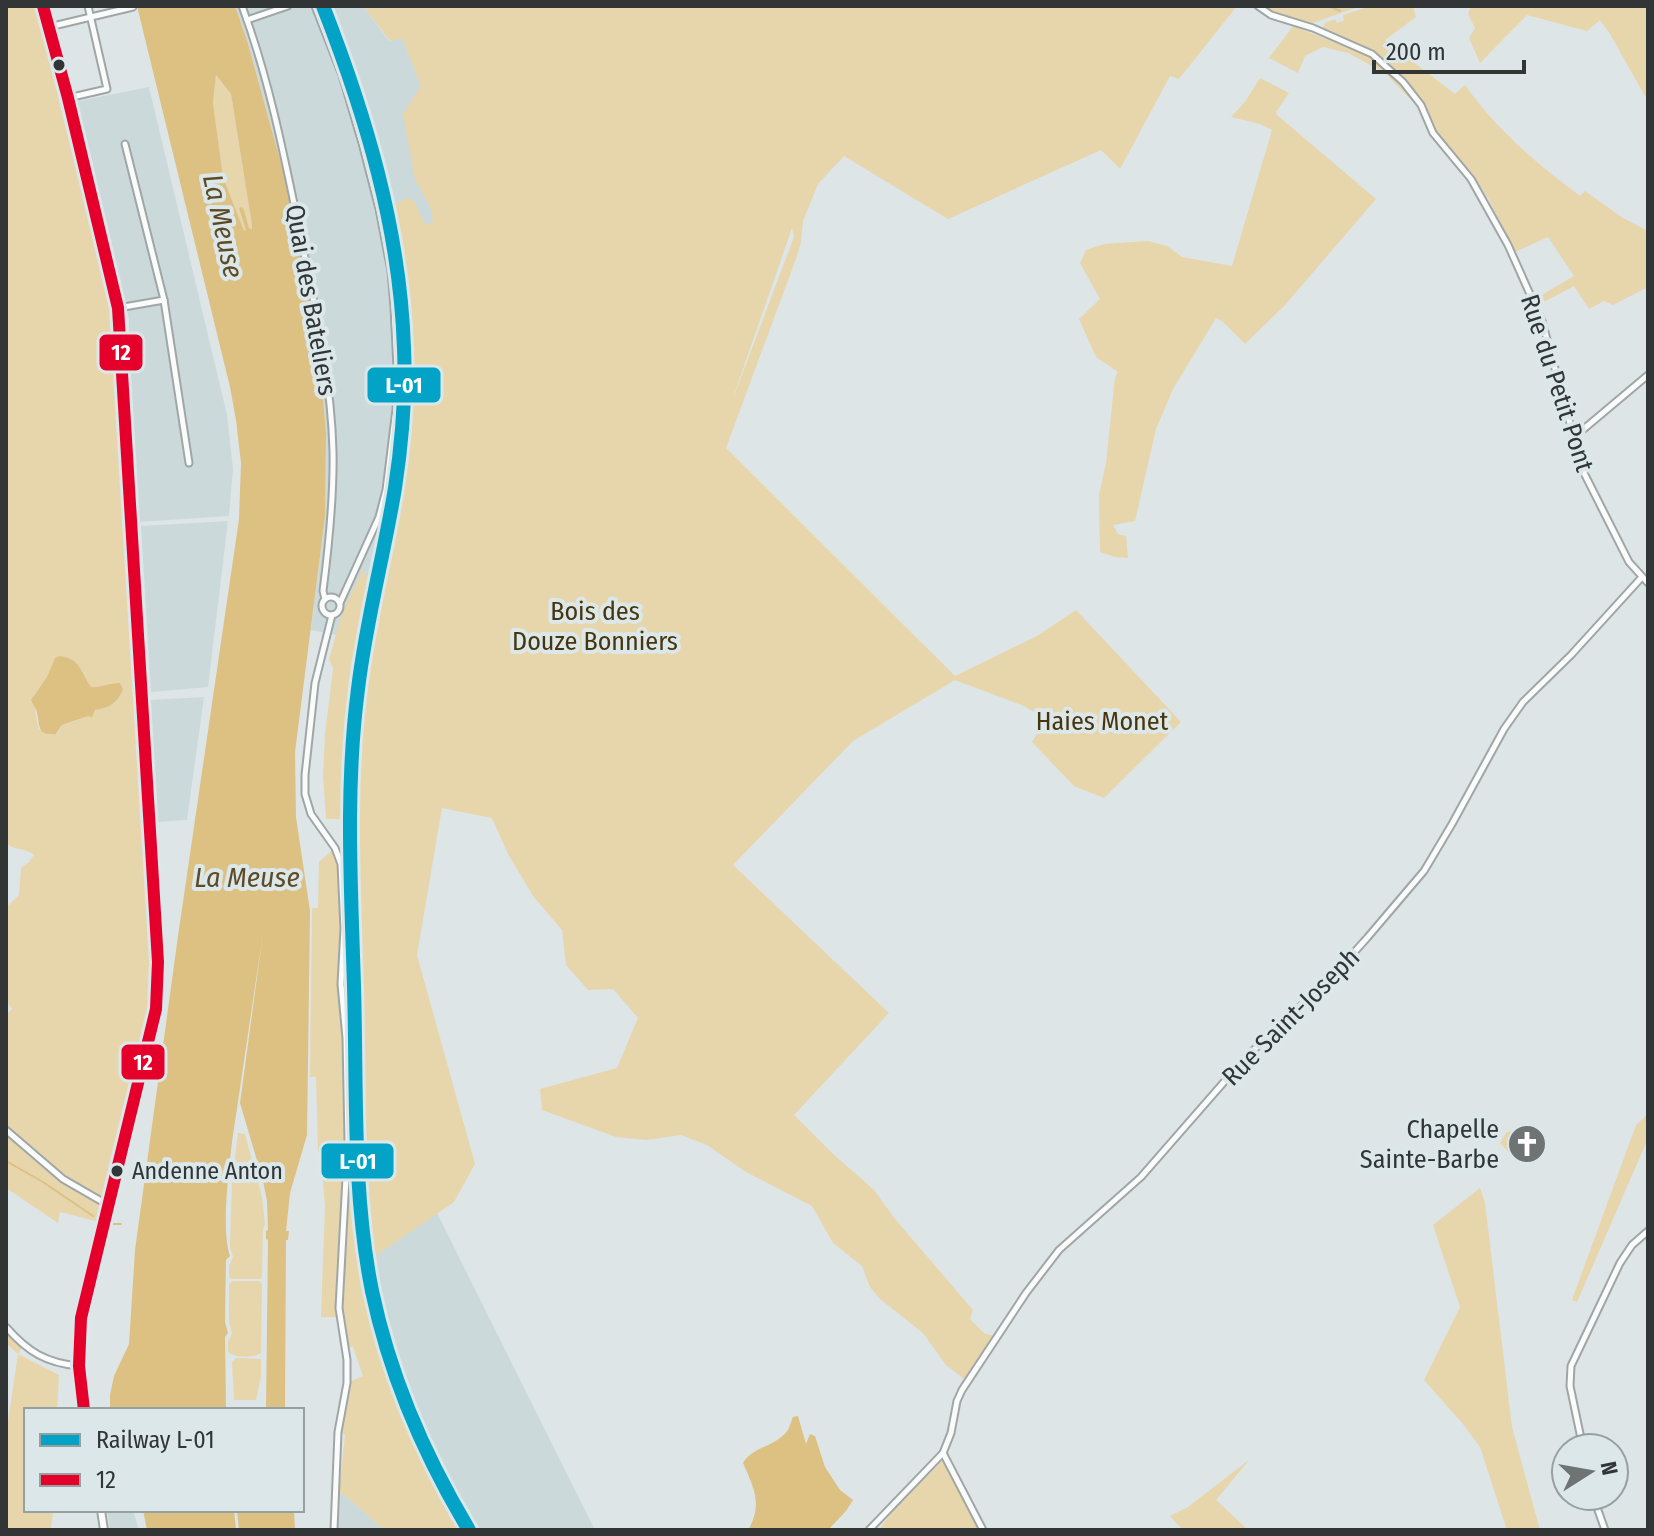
<svg xmlns="http://www.w3.org/2000/svg" width="1654" height="1536" viewBox="0 0 1654 1536" font-family="'Fira Sans Condensed',sans-serif">
  <style>
    .built { fill: #cbd9da }
    .green { fill: #e7d5ac; fill-rule: evenodd }
    .water { fill: #ddc183; fill-rule: evenodd }
    .lines { fill: none; stroke-linecap: round; stroke-linejoin: round }
    .stream { stroke: #ddc183; stroke-width: 2 }
    .minor-casing { stroke: #a0a6a6; stroke-width: 9 }
    .major-casing { stroke: #a0a6a6; stroke-width: 10 }
    .minor { stroke: #fafbfb; stroke-width: 5 }
    .major { stroke: #fafbfb; stroke-width: 6 }
    .rail { stroke: #bcbdbd; stroke-width: 2 }
    .bus-1-casing { stroke: #dbe7e9; stroke-width: 18 }
    .bus-1 { stroke: #e4002b; stroke-width: 12 }
    .rail-1-casing { stroke: #dbe7e9; stroke-width: 20 }
    .rail-1 { stroke: #02a3c6; stroke-width: 14 }
    .bus-dot { fill: #313536; stroke: #dbe7e9; stroke-width: 3 }
    .labels { text-anchor: middle; dominant-baseline: central; stroke-width: 8; stroke-linejoin: round; paint-order: stroke }
    .bus-label { font-size: 24px; fill: #313536; stroke: #dbe7e9; text-anchor: start }
    .street-label { font-size: 26px; fill: #313536; stroke: #dbe7e9 }
    .park-label { font-size: 26px; fill: #47350d; stroke: #dbe7e9 }
    .poi-label { font-size: 26px; fill: #313536; stroke: #dbe7e9; text-anchor: end }
    .water-label { font-size: 28px; font-style: italic; fill: #5e4b25; stroke: #dbe7e9 }
    .line-badge { stroke: #dbe7e9; stroke-width: 3 }
    .badge-label { font-size: 22px; text-anchor: middle; font-weight: bold; fill: #fff }
  </style>
  <rect width="100%" height="100%" fill="#dee5e6"/>
  <g class="built">
    <polygon points="235,6 363,6 389,41 402,38 428,103 451,210 406,309 407,408 402,473 367,644 359,645 369,583 343,613 336,635 311,630 325,517 326,432 319,352 290,196 247,40"/>
    <polygon points="149,87 227,415 233,469 229,516 139,522 129,348 129,319 74,102"/>
    <polygon points="228,521 208,687 151,692 141,526"/>
    <polygon points="204,697 187,820 156,822 148,700"/>
    <polygon points="353,818 361,1126 365,1218 372,1258 437,1213 595,1530 462,1530 423,1460 398,1406 372,1317 359,1255 353,1183 343,852 340,819"/>
    <polygon points="339,1493 347,1497 384,1530 336,1530"/>
    <polygon points="107,1510 133,1510 139,1530 110,1530"/>
  </g>
  <g class="green">
    <path d="M6,6H34L40,24L111,309L115,356L143,827L152,934L153,987L140,1049L105,1198L90,1193L108,1205L103,1223L60,1212L58,1223L6,1188V1015L12,1009L6,1000V903L9,905L19,895L21,868L29,862L34,855C25,847 14,851 6,843ZM59,656C82,658 81,672 91,688H100L120,683L123,689C114,711 107,703 93,712C84,718 73,722 62,725L58,733L50,735L39,729C36,717 32,703 38,690C39,688 44,682 46,679C51,671 52,663 59,656Z"/>
    <path d="M363,6H1237L1179,79L1170,76L1120,169L1101,150L948,219L844,156L818,184L803,221L801,242L797,256L726,448L955,676L1037,636L1076,610L1181,722L1104,798L1074,786L1032,742L1046,719L1024,706L955,680L853,741L733,865L889,1013L794,1115L832,1153L874,1190L895,1219L973,1310L970,1319L985,1334L998,1336L968,1380L963,1378L946,1365L923,1333L880,1299L870,1287L862,1266L833,1243L812,1206L746,1172L707,1145L681,1135L646,1140L616,1137L542,1110L540,1089L617,1068L638,1018L613,989L588,990L566,965L562,930L533,896L508,854L492,818L442,808L417,955L475,1164L454,1202L372,1258L365,1218L361,1126L353,819H326L323,776L325,734L333,669L329,659L342,613L363,569L369,582L359,644H367C379,587 395,529 402,470C412,384 410,293 391,208L406,198L414,201L425,224L433,222L430,206L415,180L403,114L421,86L402,38L390,41ZM792,228L794,237L734,396V395Z"/>
    <polygon points="1264,6 1361,6 1310,24 1274,14"/>
    <path d="M1371,6H1413L1416,17L1385,40L1455,94L1465,85C1496,129 1537,164 1580,196L1585,191L1623,218L1648,231V287L1613,305L1604,301L1589,309L1574,286L1538,305L1535,299L1574,276L1548,237L1515,252L1488,198L1466,166L1435,132L1422,102L1410,85L1374,53L1323,28L1325,23L1335,19L1337,23L1344,21L1343,15Z"/>
    <polygon points="1471,6 1648,6 1648,94 1645,96 1610,34 1600,20 1587,31 1527,15 1480,63 1469,38 1475,28 1468,14"/>
    <polygon points="1293,26 1372,57 1398,80 1413,99 1409,98 1385,73 1348,53 1323,47 1305,56 1298,73 1269,58"/>
    <polygon points="216,75 231,94 252,225 252,229 249,228 244,210 246,230 244,232 223,177 213,103"/>
    <polygon points="1260,78 1289,93 1276,112 1277,115 1376,199 1285,305 1245,344 1223,322 1216,318 1173,389 1156,429 1135,521 1113,525 1118,534 1126,536 1128,558 1115,557 1100,552 1099,495 1106,463 1115,377 1118,372 1096,357 1079,319 1100,299 1080,263 1086,250 1104,244 1148,241 1167,246 1182,257 1232,266 1272,130 1260,124 1231,117 1245,102"/>
    <polygon points="335,848 344,853 353,1183 359,1255 372,1317 398,1406 423,1460 462,1530 384,1530 347,1497 339,1493 345,1435 341,1433 349,1382 363,1376 353,1347 345,1347 340,1317 321,1317 325,1205 321,1156 318,1152 316,1077 310,1077 312,908 318,908 319,862"/>
    <polygon points="1648,1114 1648,1142 1646,1143 1577,1302 1572,1300 1636,1125"/>
    <path d="M1513,1130C1522,1130 1528,1133 1535,1139L1514,1158L1500,1143L1506,1133Z"/>
    <polygon points="238,1133 245,1134 262,1197 265,1225 263,1228 262,1277 261,1279 232,1279 229,1277 229,1266 233,1257 230,1246 232,1181"/>
    <polygon points="1480,1188 1485,1203 1512,1427 1540,1530 1507,1530 1480,1447 1463,1424 1424,1380 1460,1307 1433,1225"/>
    <path d="M233,1281H259L262,1284L261,1353C254,1358 234,1358 228,1352V1342L232,1333L229,1322V1284Z"/>
    <polygon points="6,1329 23,1346 18,1354 59,1375 57,1410 26,1410 26,1510 53,1510 51,1530 6,1530 6,1435 18,1354 6,1343"/>
    <polygon points="236,1358 261,1359 261,1376 256,1400 234,1400 232,1362"/>
    <polygon points="944,1459 980,1530 879,1530 891,1513"/>
    <polygon points="1249,1460 1216,1500 1248,1530 1183,1530 1170,1516 1188,1507"/>
  </g>
  <g class="water">
    <path d="M137,6H235L247,40L290,196L319,352L326,432L325,517L295,752L296,817L310,911L307,1135L290,1193L286,1231H289L288,1240H286L285,1410H266L268,1240L266,1239V1231L268,1230L267,1201L263,1181L240,1103L263,933L232,1142C229,1171 221,1231 230,1256L226,1260L225,1322L228,1333L225,1337L226,1410H110V1395L114,1376L129,1344L135,1250L178,936L239,519L241,463L236,420L230,387ZM216,75L231,94L252,225V229L249,228L244,210L242,207L239,208L246,230L244,231L223,177L213,103Z"/>
    <path d="M59,656C81,658 80,671 91,687C100,688 109,683 120,683L123,689C118,703 109,708 95,710L92,717L88,716L62,725L56,734C37,736 40,726 37,713C36,709 33,704 31,700L47,677L55,658Z"/>
    <path d="M798,1416L806,1444L810,1434L815,1436L825,1467L840,1490L853,1500L846,1511L828,1530H748C763,1505 754,1488 743,1463C753,1446 776,1447 788,1430C790,1426 791,1421 793,1417Z"/>
    <polygon points="143,1510 234,1510 236,1530 147,1530"/>
    <polygon points="294,1510 295,1530 239,1530 237,1510"/>
  </g>
  <g class="lines">
    <g class="stream">
      <polyline points="1329,6 1340,11"/>
      <polyline points="6,1161 43,1182 93,1216"/>
      <polyline points="110,1224 121,1224"/>
    </g>
    <defs>
      <g id="minor">
        <path d="M242,6C268,76 283,150 298,223C313,299 331,374 333,451C334,498 329,544 323,591L325,599"/>
        <polyline points="315,6 342,75 362,143 379,209 391,271 394,307 397,368 396,409 386,490 379,517 340,603"/>
        <polyline points="1258,6 1271,15 1313,28 1372,54 1403,82 1421,105 1433,133 1471,179 1508,245 1542,321 1583,471 1629,562 1648,583"/>
        <polyline points="247,20 288,6"/>
        <polyline points="49,27 133,7"/>
        <polyline points="68,98 107,89 88,6"/>
        <polyline points="125,144 164,300 189,463"/>
        <polyline points="118,308 164,300"/>
        <polyline points="1573,438 1648,375"/>
        <circle cx="331" cy="606" r="9"/>
        <polyline points="332,615 315,683 305,775 305,794 311,814 335,848 341,864 344,929 341,984 346,1038 348,1141 339,1308 347,1360 347,1383 338,1432 334,1530"/>
        <polyline points="6,1130 63,1179 108,1205"/>
        <path d="M6,1327C28,1352 46,1363 79,1366"/>
        <polyline points="1583,1448 1570,1386 1571,1366 1620,1263 1632,1245 1648,1231"/>
        <polyline points="943,1453 983,1530"/>
        <polyline points="1593,1496 1605,1530"/>
        <polyline points="869,1530 943,1453 951,1433 957,1401 962,1390 1026,1293 1059,1250 1141,1177 1245,1058 1332,977 1367,938 1424,871 1452,824 1504,729 1523,702 1571,655 1642,577"/>
      </g>
      <g id="major">
        <polyline points="43,6 68,98 118,308 158,962 158,989 156,1009 81,1318 79,1366 84,1410"/>
        <polyline points="101,1510 104,1530"/>
      </g>
    </defs>
    <use href="#minor" class="minor-casing"/>
    <use href="#major" class="major-casing"/>
    <use href="#minor" class="minor"/>
    <use href="#major" class="major"/>
    <polyline class="rail" points="435,1459 474,1530"/>
    <defs>
      <polyline id="bus-1" points="43,6 68,98 118,308 158,962 156,1009 81,1318 79,1366 84,1410"/>
    </defs>
    <use href="#bus-1" class="bus-1-casing"/>
    <use href="#bus-1" class="bus-1"/>
    <defs>
      <path id="rail-1" d="M323,6C366,116 400,229 404,348C406,394 402,442 395,488C384,555 366,621 358,689C345,788 351,887 354,986C357,1087 352,1192 372,1291C390,1377 424,1455 469,1530"/>
    </defs>
    <use href="#rail-1" class="rail-1-casing"/>
    <use href="#rail-1" class="rail-1"/>
  </g>
  <defs>
    <symbol id="church-disc" viewBox="-11 -11 22 22"><circle r="9.5" fill="#6e7374" stroke="#dbe7e9"/><path d="M-1.2-6h2.4v3.5h3.3v2.4h-3.3V6h-2.4V-.1h-3.3v-2.4h3.3Z" fill="#fff"/></symbol>
  </defs>
  <g fill-rule="evenodd">
    <use href="#church-disc" x="1505" y="1122" width="44" height="44"/>
  </g>
  <g class="bus-dot">
    <circle cx="59" cy="65" r="7"/>
    <circle cx="117" cy="1171" r="7"/>
  </g>
  <g class="labels">
    <g class="bus-label">
      <text x="132" y="1171">Andenne Anton</text>
    </g>
    <g class="street-label">
      <text transform="translate(311 300) rotate(80)">Quai des Bateliers</text>
      <text transform="translate(1557 383) rotate(72)">Rue du Petit Pont</text>
      <text transform="translate(1291 1017) rotate(-45)">Rue Saint-Joseph</text>
    </g>
    <g class="park-label">
      <text x="595" y="611">Bois des<tspan x="595" dy="30">Douze Bonniers</tspan></text>
      <text x="1102" y="721">Haies Monet</text>
    </g>
    <g class="poi-label">
      <text x="1499" y="1129">Chapelle<tspan x="1499" dy="30">Sainte-Barbe</tspan></text>
    </g>
    <g class="water-label">
      <text transform="translate(223 226) rotate(78)">La Meuse</text>
      <text x="247" y="877">La Meuse</text>
    </g>
  </g>
  <g class="line-badge">
    <rect x="98" y="333" width="46" height="39" rx="8" fill="#e4002b"/>
    <rect x="366" y="366" width="76" height="38" rx="8" fill="#02a3c6"/>
    <rect x="120" y="1043" width="46" height="38" rx="8" fill="#e4002b"/>
    <rect x="320" y="1142" width="75" height="38" rx="8" fill="#02a3c6"/>
  </g>
  <g class="badge-label">
    <text x="121" y="360">12</text>
    <text x="404" y="393">L-01</text>
    <text x="143" y="1070">12</text>
    <text x="358" y="1169">L-01</text>
  </g>
  <rect width="1654" height="1536" fill="none" stroke="#313536" stroke-width="16"/>
  <rect x="24" y="1408" width="280" height="104" fill="#dbe7e9" stroke="#97a0a1" stroke-width="2"/>
  <rect x="40" y="1434" width="40" height="12" fill="#02a3c6" stroke="#97a0a1" stroke-width="2"/>
  <text x="96" y="1448" font-size="24" fill="#313536">Railway L-01</text>
  <rect x="40" y="1474" width="40" height="12" fill="#e4002b" stroke="#97a0a1" stroke-width="2"/>
  <text x="96" y="1488" font-size="24" fill="#313536">12</text>
  <g transform="translate(1590 1472) rotate(79)"><circle r="38" fill="#dbe7e9" stroke="#97a0a1" stroke-width="2"/>
  <path d="M0-6L14 30L0 20L-14 30Z" fill="#6e7374"/>
  <text y="-12" font-size="22" font-weight="bold" text-anchor="middle" fill="#313536">N</text>
  </g>
  <path d="M1374 60v12h150v-12" fill="none" stroke="#313536" stroke-width="4"/>
  <text x="1386" y="60" font-size="24" fill="#313536" stroke="#dbe7e9" stroke-width="6" paint-order="stroke">200 m</text>
</svg>
